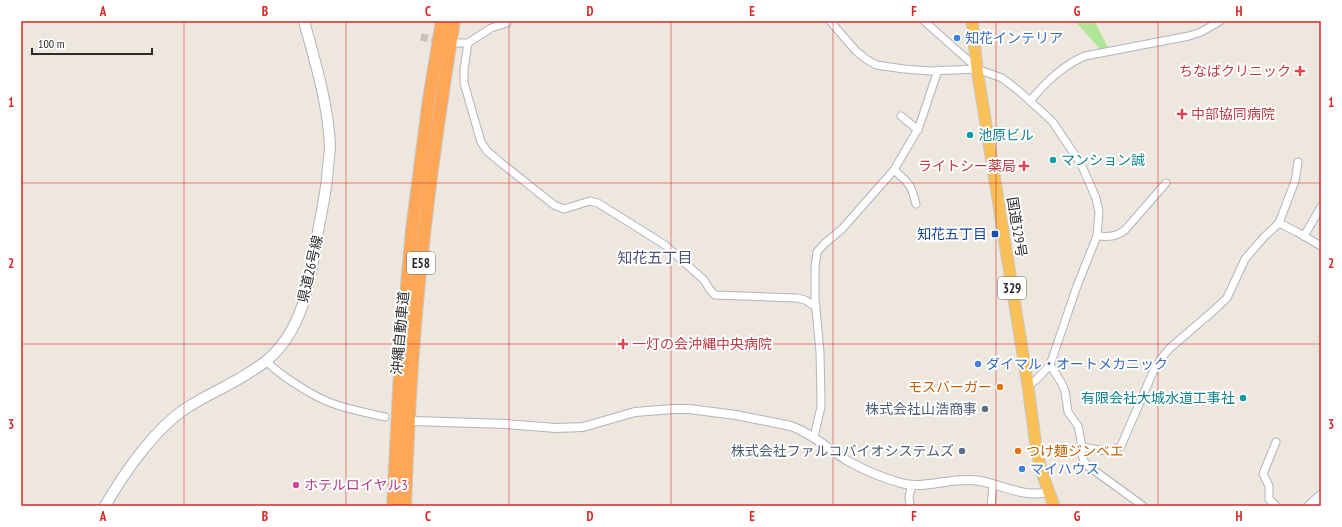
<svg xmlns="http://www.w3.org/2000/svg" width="1342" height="527" viewBox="0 0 1342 527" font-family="'PT Sans Narrow','Noto Sans JP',sans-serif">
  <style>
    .green { fill: #afe698 }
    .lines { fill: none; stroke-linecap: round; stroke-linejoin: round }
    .minor-tunnel { stroke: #c7c1b9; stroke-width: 7; stroke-dasharray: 7 3.5; stroke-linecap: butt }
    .minor-casing { stroke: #b1b3c0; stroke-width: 9 }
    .tertiary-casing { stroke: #b1b3c0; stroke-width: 10 }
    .secondary-casing { stroke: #b1b3c0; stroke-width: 12 }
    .trunk-casing { stroke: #c8c8c8; stroke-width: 13 }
    .motorway-casing { stroke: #c8c8c8; stroke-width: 14 }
    .minor { stroke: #fff; stroke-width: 7 }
    .tertiary { stroke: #fff; stroke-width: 8 }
    .secondary { stroke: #fff; stroke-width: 10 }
    .trunk { stroke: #fac058; stroke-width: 11 }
    .motorway { stroke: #ffa757; stroke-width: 12 }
    .grid { fill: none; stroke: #d62828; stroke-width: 1; stroke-opacity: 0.55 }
    .shop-dot { fill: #3f7fe0; stroke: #fff; stroke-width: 1.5 }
    .health-dot { fill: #e0444e; stroke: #fff; stroke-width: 1.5 }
    .culture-dot { fill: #0f9aa8; stroke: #fff; stroke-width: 1.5 }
    .transit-dot { fill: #1a4fb4; stroke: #fff; stroke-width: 1.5 }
    .food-dot { fill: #e8710a; stroke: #fff; stroke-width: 1.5 }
    .service-dot { fill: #5c6f8a; stroke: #fff; stroke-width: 1.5 }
    .hotel-dot { fill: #d1479c; stroke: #fff; stroke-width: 1.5 }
    .labels { text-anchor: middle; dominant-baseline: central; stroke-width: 4; stroke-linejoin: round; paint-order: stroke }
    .shield { fill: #fff; stroke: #6b6b6b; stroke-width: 1 }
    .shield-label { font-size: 13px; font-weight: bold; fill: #2b2b2b }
    .shop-label { font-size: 14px; fill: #366cbe; stroke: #fff; text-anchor: start }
    .health-label { font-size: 14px; fill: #be3a42; stroke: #fff; text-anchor: end }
    .culture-label { font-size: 14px; fill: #0d838f; stroke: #fff; text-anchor: start }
    .street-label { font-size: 14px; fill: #2b2b2b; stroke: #fff }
    .transit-label { font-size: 14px; fill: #164399; stroke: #fff; text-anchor: end }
    .food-label { font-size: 14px; fill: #c56008; stroke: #fff; text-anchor: end }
    .service-label { font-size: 14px; fill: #4e5e75; stroke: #fff; text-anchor: end }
    .hotel-label { font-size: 14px; fill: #b23c85; stroke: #fff; text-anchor: start }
    .neighbourhood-label { font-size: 15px; fill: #4a517e; stroke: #fff }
    .neatline { fill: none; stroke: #d62828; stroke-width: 1.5 }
    .grid-label { font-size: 13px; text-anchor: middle; font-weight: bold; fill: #d62828 }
  </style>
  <rect width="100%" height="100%" fill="#eee7dd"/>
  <polygon class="green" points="1075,21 1099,21 1096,24 1110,52 1085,56 1099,48"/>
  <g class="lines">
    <polyline class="minor-tunnel" points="421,37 442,41"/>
    <defs>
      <g id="minor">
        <polyline points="830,21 856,51 866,59 876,65 904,69 930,71 977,69 1002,78 1019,91 1052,121 1081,164 1096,198 1099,212 1097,236 1077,286 1050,365 1036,380 1028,386"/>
        <polyline points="924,21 977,68"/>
        <polyline points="458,43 468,43 491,28 507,23 507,21"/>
        <polyline points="468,43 464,69 464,83 481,142 487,151 500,162 554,205 564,209 590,201 598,203 665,245 704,280 710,290 715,295 797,298 805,300 816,307"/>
        <path d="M1030,101C1046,82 1062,66 1085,56L1189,36L1201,32L1220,21"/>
        <polyline points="901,116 918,130"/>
        <path d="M894,170C909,183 911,184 916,204"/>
        <polyline points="1279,223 1295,181 1298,162"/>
        <path d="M1097,236C1109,237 1116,237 1125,230L1166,183"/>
        <polyline points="1304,236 1321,207"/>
        <path d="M266,361C282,377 314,397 334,404C351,410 368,413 385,417"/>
        <polyline points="1050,365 1061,382 1065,391 1068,412 1078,426 1082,446 1082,455 1084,461 1088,466 1143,506"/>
        <polyline points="814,437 821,407 821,400 820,352 815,299 815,267 817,252 824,244 842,229 894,170 919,127 938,70"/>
        <polyline points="1276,442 1263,474 1269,486 1269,499 1276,506"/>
        <path d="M1082,446C1094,450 1110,453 1121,446L1153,372L1160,360L1170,348L1212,312L1227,298L1245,259L1264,237L1279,223L1297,232L1321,246"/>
        <polyline points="910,506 909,496 912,486"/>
        <polyline points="991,506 993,484"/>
      </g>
      <path id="tertiary" d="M414,421L506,424L556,428L583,427L635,412L673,409H689L736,415L791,426C813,434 828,449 848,461C864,470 883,478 901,483C924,490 954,476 980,481C1002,485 1025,498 1048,492"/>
      <g id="secondary">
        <path d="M105,506C124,473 155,428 188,407C213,391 243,380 266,361C306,329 311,272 319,226C323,206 327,187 328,166C329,159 330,152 330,145C328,103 315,62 304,21"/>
        <polyline points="1310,506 1321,496"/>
      </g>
      <polyline id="trunk" points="972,21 977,69 1028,386 1036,447 1041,470 1054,506"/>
      <g id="motorway">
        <polyline points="393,506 401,351 412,230 429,99 442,21"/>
        <path d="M405,506C407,455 409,403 413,352C421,241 436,131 454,21"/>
      </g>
    </defs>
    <use href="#minor" class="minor-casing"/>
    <use href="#tertiary" class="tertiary-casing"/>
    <use href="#secondary" class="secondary-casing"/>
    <use href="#trunk" class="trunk-casing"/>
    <use href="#motorway" class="motorway-casing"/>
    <use href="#minor" class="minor"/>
    <use href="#tertiary" class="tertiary"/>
    <use href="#secondary" class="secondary"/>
    <use href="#trunk" class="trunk"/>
    <use href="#motorway" class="motorway"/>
  </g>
  <path class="grid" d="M184,21V506M346,21V506M509,21V506M671,21V506M833,21V506M996,21V506M1158,21V506M21,183H1321M21,344H1321"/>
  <g class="shop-dot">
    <circle cx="957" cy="38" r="4"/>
    <circle cx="978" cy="364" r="4"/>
    <circle cx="1022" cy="469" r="4"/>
  </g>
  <g class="health-dot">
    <path d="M1298 65h4v4h4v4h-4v4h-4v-4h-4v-4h4z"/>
    <path d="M1180 108h4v4h4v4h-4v4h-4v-4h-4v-4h4z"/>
    <path d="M1022 160h4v4h4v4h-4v4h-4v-4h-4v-4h4z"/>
    <path d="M621 338h4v4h4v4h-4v4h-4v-4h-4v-4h4z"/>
  </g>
  <g class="culture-dot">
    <circle cx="970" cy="135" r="4"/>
    <circle cx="1053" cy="160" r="4"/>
    <circle cx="1243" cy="398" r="4"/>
  </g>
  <rect class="transit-dot" x="991" y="230" width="8" height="8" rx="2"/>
  <g class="food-dot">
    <circle cx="1000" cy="387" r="4"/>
    <circle cx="1018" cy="451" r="4"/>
  </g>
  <g class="service-dot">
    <circle cx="985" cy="409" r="4"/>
    <circle cx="962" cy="451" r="4"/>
  </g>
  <circle class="hotel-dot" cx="296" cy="485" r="4"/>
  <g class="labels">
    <g class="shield">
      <rect x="407" y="252" width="28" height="22" rx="3"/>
      <rect x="998" y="277" width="28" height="22" rx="3"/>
    </g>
    <g class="shield-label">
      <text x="421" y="263">E58</text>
      <text x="1012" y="288">329</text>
    </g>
    <g class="shop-label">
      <text x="965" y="38">知花インテリア</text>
      <text x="986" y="364">ダイマル・オートメカニック</text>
      <text x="1030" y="469">マイハウス</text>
    </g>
    <g class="health-label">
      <text x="1291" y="71">ちなばクリニック</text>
      <text x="1191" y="114" text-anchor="start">中部協同病院</text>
      <text x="1016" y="166">ライトシー薬局</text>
      <text x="632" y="344" text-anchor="start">一灯の会沖縄中央病院</text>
    </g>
    <g class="culture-label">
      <text x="978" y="135">池原ビル</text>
      <text x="1061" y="160">マンション誠</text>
      <text x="1235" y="398" text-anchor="end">有限会社大城水道工事社</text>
    </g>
    <g class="street-label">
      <text transform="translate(1017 227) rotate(81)">国道329号</text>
      <text transform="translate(310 269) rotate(-77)">県道26号線</text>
      <text transform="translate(400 333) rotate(-85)">沖縄自動車道</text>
    </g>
    <g class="transit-label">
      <text x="987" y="234">知花五丁目</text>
    </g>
    <g class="food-label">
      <text x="992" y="387">モスバーガー</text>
      <text x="1026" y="451" text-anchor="start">つけ麺ジンベエ</text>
    </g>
    <g class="service-label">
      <text x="977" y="409">株式会社山浩商事</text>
      <text x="954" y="451">株式会社ファルコバイオシステムズ</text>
    </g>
    <g class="hotel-label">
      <text x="304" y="485">ホテルロイヤル3</text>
    </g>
    <g class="neighbourhood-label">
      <text x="655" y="257">知花五丁目</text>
    </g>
  </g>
  <rect width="1342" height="527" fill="none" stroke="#ffffff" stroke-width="44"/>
  <path d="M32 48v6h120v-6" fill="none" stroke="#2b2b2b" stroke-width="2"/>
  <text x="38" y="48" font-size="12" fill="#2b2b2b" stroke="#ffffff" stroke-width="3" paint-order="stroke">100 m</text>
  <rect x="22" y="22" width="1298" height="483" class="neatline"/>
  <g class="grid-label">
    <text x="103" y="16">A</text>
    <text x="265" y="16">B</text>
    <text x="428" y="16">C</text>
    <text x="590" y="16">D</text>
    <text x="752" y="16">E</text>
    <text x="914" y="16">F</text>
    <text x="1077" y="16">G</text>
    <text x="1239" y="16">H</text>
    <text x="11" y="107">1</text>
    <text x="1331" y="107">1</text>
    <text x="11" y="268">2</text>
    <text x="1331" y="268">2</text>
    <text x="11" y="429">3</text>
    <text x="1331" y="429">3</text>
    <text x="103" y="521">A</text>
    <text x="265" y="521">B</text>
    <text x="428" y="521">C</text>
    <text x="590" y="521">D</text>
    <text x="752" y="521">E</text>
    <text x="914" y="521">F</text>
    <text x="1077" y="521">G</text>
    <text x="1239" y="521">H</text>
  </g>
</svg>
